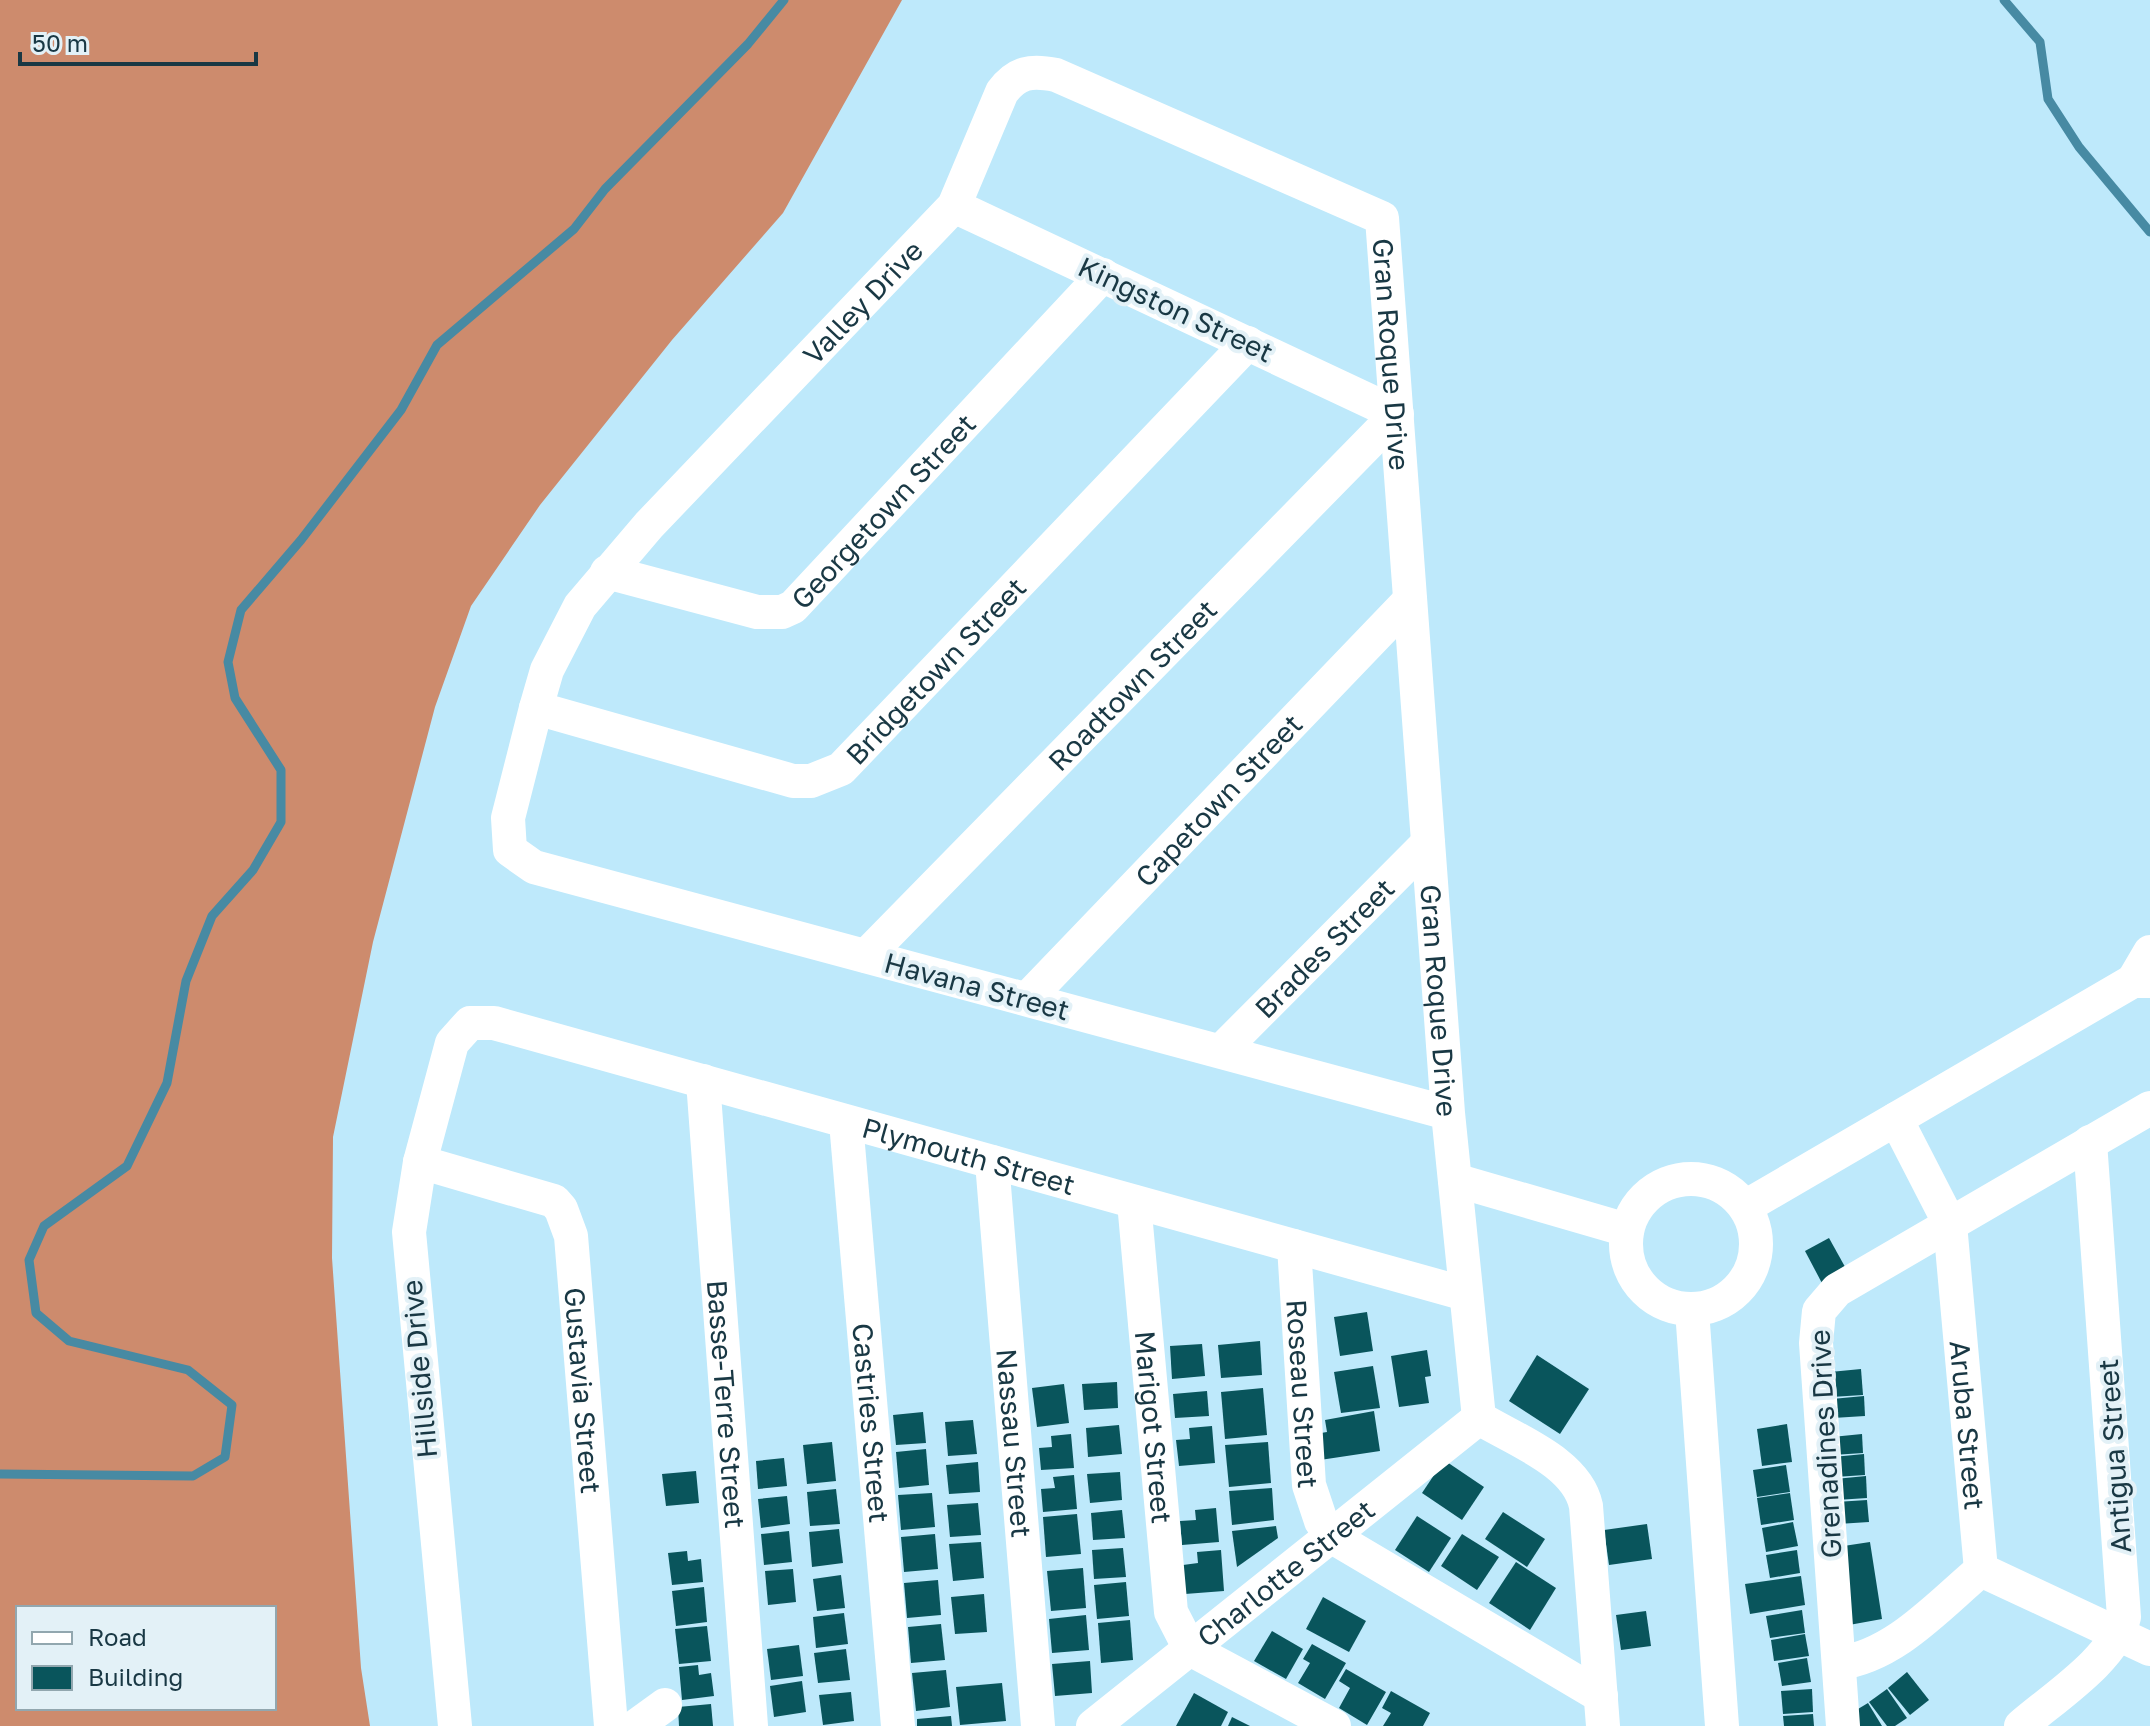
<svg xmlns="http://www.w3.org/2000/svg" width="2150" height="1726" viewBox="0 0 2150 1726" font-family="'Golos Text',sans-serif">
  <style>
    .forest { fill: #cd8b6d; fill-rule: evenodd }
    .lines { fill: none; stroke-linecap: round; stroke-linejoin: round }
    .stream { stroke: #478aa3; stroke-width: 9 }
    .building { fill: #09555c }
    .street { stroke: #fff; stroke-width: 34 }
    .labels { text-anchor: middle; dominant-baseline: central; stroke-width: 8; stroke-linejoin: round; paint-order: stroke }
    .street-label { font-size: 28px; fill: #193844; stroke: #e3f1f7 }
  </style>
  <rect width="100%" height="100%" fill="#bee9fb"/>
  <path class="forest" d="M0,0H902L783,213L672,340L540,505L471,606L435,707L373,942L333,1137L332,1258L361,1668L370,1726H0ZM18,1608H274V1708H18Z"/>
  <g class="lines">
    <g class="stream">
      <polyline points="2004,0 2040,42 2048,99 2079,147 2150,232"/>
      <polyline points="0,1474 193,1476 225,1457 232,1405 188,1370 69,1341 36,1313 29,1260 44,1226 127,1166 167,1083 186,981 212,916 253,870 281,822 281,770 235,698 228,662 241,610 301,540 401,410 437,345 574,229 605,189 748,44 784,0"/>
    </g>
  </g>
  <g class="building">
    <polygon points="1829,1238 1849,1274 1824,1287 1805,1251"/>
    <polygon points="1367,1312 1373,1351 1340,1356 1334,1317"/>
    <polygon points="1260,1341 1262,1375 1221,1378 1218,1345"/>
    <polygon points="1202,1344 1205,1376 1172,1379 1170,1346"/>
    <polygon points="1427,1350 1431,1376 1425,1377 1429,1403 1399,1407 1391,1356"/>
    <polygon points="1537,1355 1589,1389 1560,1434 1509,1401"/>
    <polygon points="1373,1366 1380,1408 1341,1413 1334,1372"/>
    <polygon points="1861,1369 1863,1395 1831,1397 1830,1372"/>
    <polygon points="1117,1382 1118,1408 1084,1410 1082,1384"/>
    <polygon points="1064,1384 1069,1423 1037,1427 1032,1388"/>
    <polygon points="1263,1388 1267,1435 1225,1439 1221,1392"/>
    <polygon points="1207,1391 1209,1416 1175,1418 1173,1394"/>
    <polygon points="1864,1396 1865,1416 1833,1418 1832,1399"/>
    <polygon points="1374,1411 1380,1451 1320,1460 1315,1434 1327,1432 1325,1420"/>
    <polygon points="923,1412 926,1443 896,1445 893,1415"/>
    <polygon points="973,1420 977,1454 948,1456 945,1422"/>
    <polygon points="1787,1424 1792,1462 1762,1466 1757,1429"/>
    <polygon points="1119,1425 1122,1454 1088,1457 1086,1428"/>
    <polygon points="1212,1426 1215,1463 1179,1466 1176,1440 1190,1439 1189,1428"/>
    <polygon points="1071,1434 1074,1468 1041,1470 1039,1448 1052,1447 1051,1436"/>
    <polygon points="1862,1434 1863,1453 1833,1455 1832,1437"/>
    <polygon points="832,1442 836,1481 807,1484 803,1445"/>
    <polygon points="1268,1442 1271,1483 1229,1487 1225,1445"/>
    <polygon points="926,1449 929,1485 899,1488 896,1452"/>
    <polygon points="1864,1454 1865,1475 1835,1477 1833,1457"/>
    <polygon points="784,1458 787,1486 758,1489 756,1461"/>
    <polygon points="1444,1460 1484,1487 1462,1520 1422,1493"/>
    <polygon points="978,1462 980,1492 949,1494 946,1465"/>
    <polygon points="1786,1465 1790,1492 1757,1497 1753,1470"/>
    <polygon points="696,1471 699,1503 666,1506 662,1474"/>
    <polygon points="1120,1472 1122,1500 1090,1503 1087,1474"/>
    <polygon points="1074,1475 1077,1509 1043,1512 1041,1489 1055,1488 1053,1477"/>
    <polygon points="1866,1476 1867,1498 1837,1500 1835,1479"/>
    <polygon points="1272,1488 1274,1520 1232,1525 1229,1491"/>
    <polygon points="836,1489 840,1524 810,1526 807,1492"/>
    <polygon points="932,1493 935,1527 901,1530 898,1495"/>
    <polygon points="1790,1493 1794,1520 1761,1525 1757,1498"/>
    <polygon points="787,1496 790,1524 761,1528 758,1499"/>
    <polygon points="1867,1500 1869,1522 1838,1524 1836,1502"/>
    <polygon points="978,1503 981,1535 950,1537 947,1505"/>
    <polygon points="1216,1508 1219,1542 1182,1545 1180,1521 1196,1520 1195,1510"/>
    <polygon points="1122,1510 1125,1538 1093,1540 1091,1513"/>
    <polygon points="1503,1512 1545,1539 1527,1567 1485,1539"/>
    <polygon points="1077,1514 1081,1554 1046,1557 1043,1517"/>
    <polygon points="1417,1516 1451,1538 1429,1572 1395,1550"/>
    <polygon points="1793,1522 1798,1546 1766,1552 1762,1528"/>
    <polygon points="1647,1524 1652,1559 1609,1565 1604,1530"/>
    <polygon points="1276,1526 1278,1538 1237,1567 1232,1531"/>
    <polygon points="839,1529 843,1563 812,1567 809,1532"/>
    <polygon points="789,1531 792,1562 764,1565 761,1534"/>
    <polygon points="935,1534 938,1569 904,1572 901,1537"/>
    <polygon points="1462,1534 1499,1557 1477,1590 1441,1566"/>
    <polygon points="981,1542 984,1578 953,1581 949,1544"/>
    <polygon points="1870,1542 1882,1619 1849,1625 1837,1547"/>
    <polygon points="1123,1548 1126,1577 1094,1579 1092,1550"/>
    <polygon points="1221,1550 1224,1591 1185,1594 1183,1565 1198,1563 1197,1552"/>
    <polygon points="1797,1550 1800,1573 1770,1578 1766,1555"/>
    <polygon points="687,1551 688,1561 701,1559 703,1582 672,1585 668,1553"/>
    <polygon points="1516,1562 1556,1588 1530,1630 1489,1603"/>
    <polygon points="1083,1568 1086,1608 1051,1611 1047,1571"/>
    <polygon points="793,1569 796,1602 768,1605 765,1571"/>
    <polygon points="841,1575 845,1608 817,1611 813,1579"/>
    <polygon points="1801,1576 1805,1605 1750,1614 1745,1584"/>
    <polygon points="938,1580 941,1615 907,1618 904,1583"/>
    <polygon points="1126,1582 1129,1616 1097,1619 1094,1585"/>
    <polygon points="704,1587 707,1622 676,1626 672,1591"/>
    <polygon points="984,1594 987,1632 955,1634 951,1597"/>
    <polygon points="1323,1597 1366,1621 1349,1652 1306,1629"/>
    <polygon points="1802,1610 1805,1633 1770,1638 1766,1616"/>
    <polygon points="1646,1611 1651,1646 1621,1650 1616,1615"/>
    <polygon points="844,1613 848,1644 816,1648 813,1617"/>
    <polygon points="1086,1615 1089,1650 1052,1653 1049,1619"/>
    <polygon points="1130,1620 1133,1660 1101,1663 1098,1623"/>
    <polygon points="941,1624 945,1660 911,1663 908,1627"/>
    <polygon points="707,1626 711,1661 679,1664 675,1629"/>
    <polygon points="1272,1631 1303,1649 1286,1679 1254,1661"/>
    <polygon points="1805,1634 1809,1656 1774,1661 1771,1640"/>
    <polygon points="1312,1644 1346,1663 1325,1699 1298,1683 1310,1663 1303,1659"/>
    <polygon points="799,1645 803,1676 771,1680 767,1649"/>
    <polygon points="846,1649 850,1680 818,1683 814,1653"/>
    <polygon points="1807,1658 1811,1682 1782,1686 1778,1663"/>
    <polygon points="1090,1661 1092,1693 1055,1696 1052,1664"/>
    <polygon points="698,1665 699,1675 711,1673 714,1696 682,1700 679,1667"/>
    <polygon points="1346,1669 1386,1692 1367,1725 1339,1708 1350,1688 1339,1681"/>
    <polygon points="946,1670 950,1707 916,1711 912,1673"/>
    <polygon points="1907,1672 1929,1700 1910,1715 1888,1688"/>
    <polygon points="802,1681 806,1712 774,1717 770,1686"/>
    <polygon points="1002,1683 1006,1721 960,1725 956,1687"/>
    <polygon points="1812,1689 1813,1712 1783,1714 1781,1691"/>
    <polygon points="1887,1689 1907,1718 1895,1726 1887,1726 1869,1702"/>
    <polygon points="1391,1691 1430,1713 1423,1726 1383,1726 1391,1713 1382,1708"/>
    <polygon points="851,1692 854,1721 823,1725 819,1695"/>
    <polygon points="1194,1693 1228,1712 1221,1726 1176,1726"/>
    <polygon points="1868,1703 1882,1726 1854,1726 1848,1715"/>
    <polygon points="711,1704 713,1726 679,1726 678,1707"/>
    <polygon points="1813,1714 1814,1726 1784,1726 1783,1716"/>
    <polygon points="951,1716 952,1726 917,1726 917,1719"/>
    <polygon points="1232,1717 1250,1726 1228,1726"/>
  </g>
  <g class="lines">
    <g class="street">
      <path id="s1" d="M607,572L757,612H782L793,607L1103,275"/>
      <path id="s2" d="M536,708L793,781H811L841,769L1248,343"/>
      <path id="s3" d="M866,956L1397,414L954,206"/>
      <polyline points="2133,981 2150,952"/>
      <path id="s4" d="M1027,999L1410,600"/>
      <path id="s5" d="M1221,1051L1428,843"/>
      <path id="s6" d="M703,1081L751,1726"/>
      <path id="s7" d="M1448,1113L534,867L510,850L508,818L536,708L547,670L580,606L649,525L954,206L1002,92C1017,72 1031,70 1056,75L1382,218L1448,1113L1479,1418"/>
      <path id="s8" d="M1896,1119L1950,1224L1981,1570"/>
      <path id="s9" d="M846,1122L898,1726"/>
      <path id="s10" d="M420,1162L554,1201L561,1209L571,1236L611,1726"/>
      <path id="s11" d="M992,1162L1038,1726"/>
      <circle cx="1691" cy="1244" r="65"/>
      <polyline points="1455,1180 1627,1230"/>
      <path id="s12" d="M1134,1202L1171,1612L1190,1649L1334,1726"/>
      <polyline points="1745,1207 2133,981 2150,981"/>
      <path id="s13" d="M1294,1246L1309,1485L1321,1521L1331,1536L1601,1696"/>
      <polyline points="1692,1310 1722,1726"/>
      <path d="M1479,1418C1515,1440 1577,1462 1586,1506L1603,1726"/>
      <polyline points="1981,1570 2150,1649"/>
      <path d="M1839,1663C1895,1656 1939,1605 1981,1570"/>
      <path id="s14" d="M455,1726L409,1232L420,1162L452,1043L470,1023H494L1466,1294"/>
      <polyline points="636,1726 665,1705"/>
      <path id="s15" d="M1093,1726L1479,1418"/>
      <polyline points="1843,1726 1816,1343 1819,1311 1837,1290 2150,1108"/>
      <path d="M2021,1726C2053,1698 2115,1659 2124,1617L2090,1142"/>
    </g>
  </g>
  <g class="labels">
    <g class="street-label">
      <text stroke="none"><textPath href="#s7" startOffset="1648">Valley Drive</textPath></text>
      <text transform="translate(1176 309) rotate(25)">Kingston Street</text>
      <text stroke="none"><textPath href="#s7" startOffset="2458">Gran Roque Drive</textPath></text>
      <text stroke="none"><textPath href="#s1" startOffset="324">Georgetown Street</textPath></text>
      <text stroke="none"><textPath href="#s2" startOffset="454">Bridgetown Street</textPath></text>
      <text stroke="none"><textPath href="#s3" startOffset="380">Roadtown Street</textPath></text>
      <text stroke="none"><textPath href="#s4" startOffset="276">Capetown Street</textPath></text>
      <text stroke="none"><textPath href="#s5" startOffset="146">Brades Street</textPath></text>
      <text transform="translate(977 986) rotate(15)">Havana Street</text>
      <text stroke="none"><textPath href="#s7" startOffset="3106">Gran Roque Drive</textPath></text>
      <text stroke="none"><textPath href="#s14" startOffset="1234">Plymouth Street</textPath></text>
      <text transform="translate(419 1369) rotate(-95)">Hillside Drive</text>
      <text stroke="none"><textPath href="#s10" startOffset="334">Gustavia Street</textPath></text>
      <text stroke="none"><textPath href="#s13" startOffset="148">Roseau Street</textPath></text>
      <text stroke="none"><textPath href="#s6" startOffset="324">Basse-Terre Street</textPath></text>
      <text stroke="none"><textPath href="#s9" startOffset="302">Castries Street</textPath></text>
      <text stroke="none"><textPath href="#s8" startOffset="320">Aruba Street</textPath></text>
      <text stroke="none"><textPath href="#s12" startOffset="226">Marigot Street</textPath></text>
      <text stroke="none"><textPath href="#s11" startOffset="282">Nassau Street</textPath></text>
      <text transform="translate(1825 1444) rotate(-93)">Grenadines Drive</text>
      <text transform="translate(2114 1456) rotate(-94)">Antigua Street</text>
      <text stroke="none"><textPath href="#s15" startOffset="246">Charlotte Street</textPath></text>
    </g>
  </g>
  <rect x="16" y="1606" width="260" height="104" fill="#e3f1f7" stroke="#92a7af" stroke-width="2"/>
  <rect x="32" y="1632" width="40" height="12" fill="#ffffff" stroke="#92a7af" stroke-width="2"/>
  <text x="88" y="1646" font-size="24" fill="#193844">Road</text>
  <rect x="32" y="1666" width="40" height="24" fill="#09555c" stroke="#92a7af" stroke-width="2"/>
  <text x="88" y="1686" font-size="24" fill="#193844">Building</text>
  <path d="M20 52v12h236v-12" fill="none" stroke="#193844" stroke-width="4"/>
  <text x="32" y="52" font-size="24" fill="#193844" stroke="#e3f1f7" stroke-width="6" paint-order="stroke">50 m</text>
</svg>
